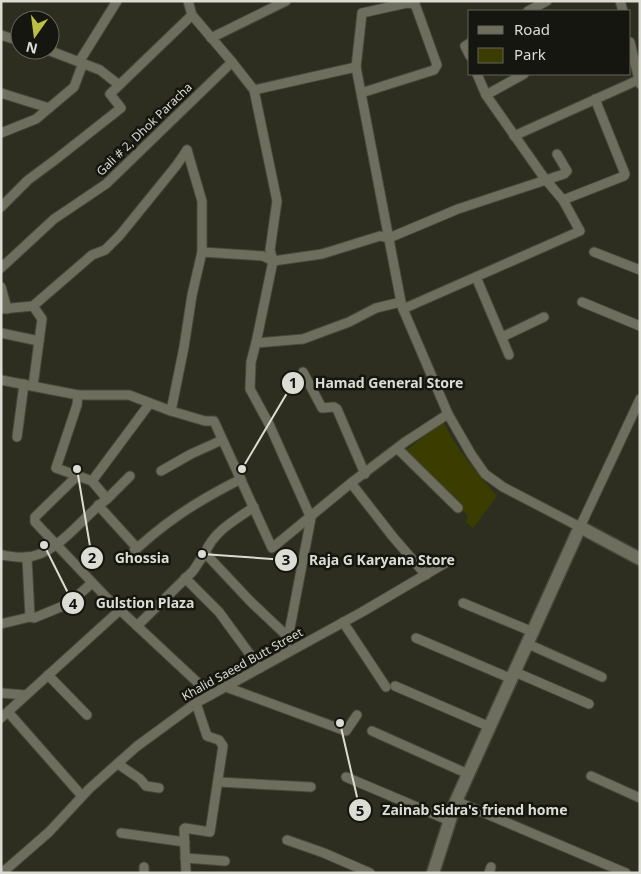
<svg xmlns="http://www.w3.org/2000/svg" width="641" height="874" viewBox="0 0 641 874" font-family="'Noto Sans',sans-serif">
  <style>
    .green { fill: #3b3d00 }
    .lines { fill: none; stroke-linecap: round; stroke-linejoin: round }
    .street-casing { stroke: #48493d; stroke-width: 11 }
    .secondary-casing { stroke: #48493d; stroke-width: 15 }
    .street { stroke: #6d6e5d; stroke-width: 9 }
    .secondary { stroke: #6d6e5d; stroke-width: 12 }
    .labels { text-anchor: middle; dominant-baseline: central; stroke-width: 5; stroke-linejoin: round; paint-order: stroke }
    .street-label { font-size: 12px; fill: #dbdcd3; stroke: #15160f }
    .leader { fill: none; stroke: #dbdcd3; stroke-width: 2 }
    .callout-dot { fill: #dbdcd3; stroke: #15160f; stroke-width: 2 }
    .mark-label { font-size: 15px; text-anchor: middle; font-weight: bold; fill: #111 }
    .callout-label { font-size: 14px; text-anchor: middle; font-weight: bold; fill: #dbdcd3; stroke: #15160f; stroke-width: 5; stroke-linejoin: round; paint-order: stroke }
  </style>
  <rect width="100%" height="100%" fill="#2d2e1f"/>
  <path class="green" d="M443,421C456,449 477,473 497,496L473,528L466,522L468,516L404,452Z"/>
  <g class="lines">
    <defs>
      <g id="street">
        <polyline points="188,1 192,15 232,62 254,90 277,201 270,250 273,261 256,343 251,362 250,389 269,424 311,518 285,654"/>
        <polyline points="620,1 623,11"/>
        <polyline points="528,11 547,1"/>
        <polyline points="1,35 20,41"/>
        <polyline points="211,38 286,1"/>
        <polyline points="630,42 640,84"/>
        <polyline points="470,43 465,46 470,56"/>
        <polyline points="48,50 100,70 119,85"/>
        <polyline points="79,62 117,1"/>
        <polyline points="254,90 356,67"/>
        <polyline points="1,93 49,108 36,119 1,133"/>
        <polyline points="361,93 434,70 437,65 415,4 407,3 362,13 356,67 401,302 403,309 448,414 471,454 485,474 503,487 580,527 640,399"/>
        <polyline points="486,95 524,74"/>
        <polyline points="49,108 74,87 83,63"/>
        <polyline points="514,136 638,80"/>
        <polyline points="563,200 624,176 625,174 595,99"/>
        <polyline points="1,207 28,180 55,160 121,108 110,94 192,15"/>
        <polyline points="202,252 263,256 273,261 322,254 380,236 389,238 458,209 564,174 567,171 557,154"/>
        <polyline points="594,252 640,270"/>
        <polyline points="1,268 54,219 106,184 232,62"/>
        <polyline points="476,277 509,355"/>
        <polyline points="1,287 7,309"/>
        <polyline points="582,302 640,326"/>
        <polyline points="33,306 92,255 105,250 120,235 176,166 187,150"/>
        <polyline points="33,306 42,319 33,386"/>
        <polyline points="1,309 33,306"/>
        <polyline points="403,309 580,231 563,200 545,179 486,95 477,74"/>
        <polyline points="1,333 39,341"/>
        <polyline points="502,337 544,317"/>
        <polyline points="256,343 303,339 349,322 376,308 401,302"/>
        <polyline points="303,372 322,408 334,407 337,409 365,474"/>
        <polyline points="1,380 78,395 129,395 171,411 205,421 214,421 272,548 351,483 405,442 448,414"/>
        <polyline points="171,411 184,347 192,295 202,252 202,201 187,150"/>
        <polyline points="17,437 24,384"/>
        <polyline points="398,449 458,508"/>
        <polyline points="161,471 191,454 222,440"/>
        <polyline points="77,476 35,517 35,522 106,597 211,695"/>
        <polyline points="92,481 150,403"/>
        <polyline points="351,483 393,537 426,575"/>
        <polyline points="107,499 130,476"/>
        <polyline points="98,505 137,548"/>
        <path d="M254,507C235,520 214,531 205,553L250,601L288,637"/>
        <path d="M1,555C9,556 17,558 25,557C56,557 83,516 107,499L92,481L56,468L77,405L78,395"/>
        <polyline points="27,558 30,617"/>
        <path d="M126,559C161,524 197,501 241,479"/>
        <polyline points="185,578 219,612 260,668"/>
        <polyline points="463,603 533,632"/>
        <polyline points="343,622 386,687"/>
        <polyline points="1,624 30,617 34,618 68,604 92,583"/>
        <polyline points="137,626 193,571 205,553"/>
        <polyline points="416,638 512,679"/>
        <polyline points="528,644 602,677"/>
        <polyline points="515,672 589,704"/>
        <polyline points="48,675 87,715"/>
        <polyline points="395,686 490,727"/>
        <polyline points="226,687 346,731 357,715"/>
        <polyline points="1,693 25,695"/>
        <polyline points="8,712 82,796"/>
        <polyline points="1,718 120,610"/>
        <polyline points="372,731 468,774"/>
        <polyline points="118,764 140,779 146,786 159,788"/>
        <polyline points="591,776 640,798"/>
        <polyline points="346,777 450,821"/>
        <polyline points="218,782 311,787"/>
        <polyline points="456,801 626,873"/>
        <polyline points="121,833 185,842"/>
        <polyline points="287,840 324,853 370,873"/>
        <polyline points="185,858 225,861"/>
        <polyline points="2,873 49,832 89,789 136,747 196,703 362,612 447,562"/>
        <polyline points="144,873 144,867"/>
        <polyline points="186,873 184,829 185,828 210,832 223,746 219,740 207,736 196,703"/>
        <polyline points="489,873 491,867"/>
      </g>
      <polyline id="secondary" points="433,873 456,801 580,527 640,559"/>
    </defs>
    <use href="#street" class="street-casing"/>
    <use href="#secondary" class="secondary-casing"/>
    <use href="#street" class="street"/>
    <use href="#secondary" class="secondary"/>
  </g>
  <g class="labels">
    <g class="street-label">
      <text transform="translate(144 129) rotate(-44)">Gali # 2, Dhok Paracha</text>
      <text transform="translate(242 664) rotate(-29)">Khalid Saeed Butt Street</text>
    </g>
  </g>
  <path class="leader" d="M242 469L293 383M77 469L92 558M202 554L286 560M44 545L73 603M340 723L360 810"/>
  <g class="callout-dot">
    <circle cx="242" cy="469" r="5"/>
    <circle cx="77" cy="469" r="5"/>
    <circle cx="202" cy="554" r="5"/>
    <circle cx="44" cy="545" r="5"/>
    <circle cx="340" cy="723" r="5"/>
    <circle cx="293" cy="383" r="12"/>
    <circle cx="92" cy="558" r="12"/>
    <circle cx="286" cy="560" r="12"/>
    <circle cx="73" cy="603" r="12"/>
    <circle cx="360" cy="810" r="12"/>
  </g>
  <g class="mark-label">
    <text x="293" y="388">1</text>
    <text x="92" y="563">2</text>
    <text x="286" y="565">3</text>
    <text x="73" y="609">4</text>
    <text x="360" y="816">5</text>
  </g>
  <g class="callout-label">
    <text x="389" y="388">Hamad General Store</text>
    <text x="142" y="563">Ghossia</text>
    <text x="382" y="565">Raja G Karyana Store</text>
    <text x="145" y="608">Gulstion Plaza</text>
    <text x="475" y="815">Zainab Sidra's friend home</text>
  </g>
  <rect width="641" height="874" fill="none" stroke="#dbdcd3" stroke-width="5"/>
  <rect x="468" y="10" width="162" height="65" fill="#15160f" stroke="#64655d"/>
  <rect x="478" y="26" width="25" height="8" fill="#6d6e5d" stroke="#64655d"/>
  <text x="514" y="35" font-size="15" fill="#dbdcd3">Road</text>
  <rect x="478" y="48" width="25" height="15" fill="#3b3d00" stroke="#64655d"/>
  <text x="514" y="60" font-size="15" fill="#dbdcd3">Park</text>
  <g transform="translate(35 35) rotate(194)"><circle r="24" fill="#15160f" stroke="#64655d"/>
  <path d="M0-4L9 19L0 12L-9 19Z" fill="#bbc045"/>
  <text y="-8" font-size="14" font-weight="bold" text-anchor="middle" fill="#dbdcd3">N</text>
  </g>
</svg>
